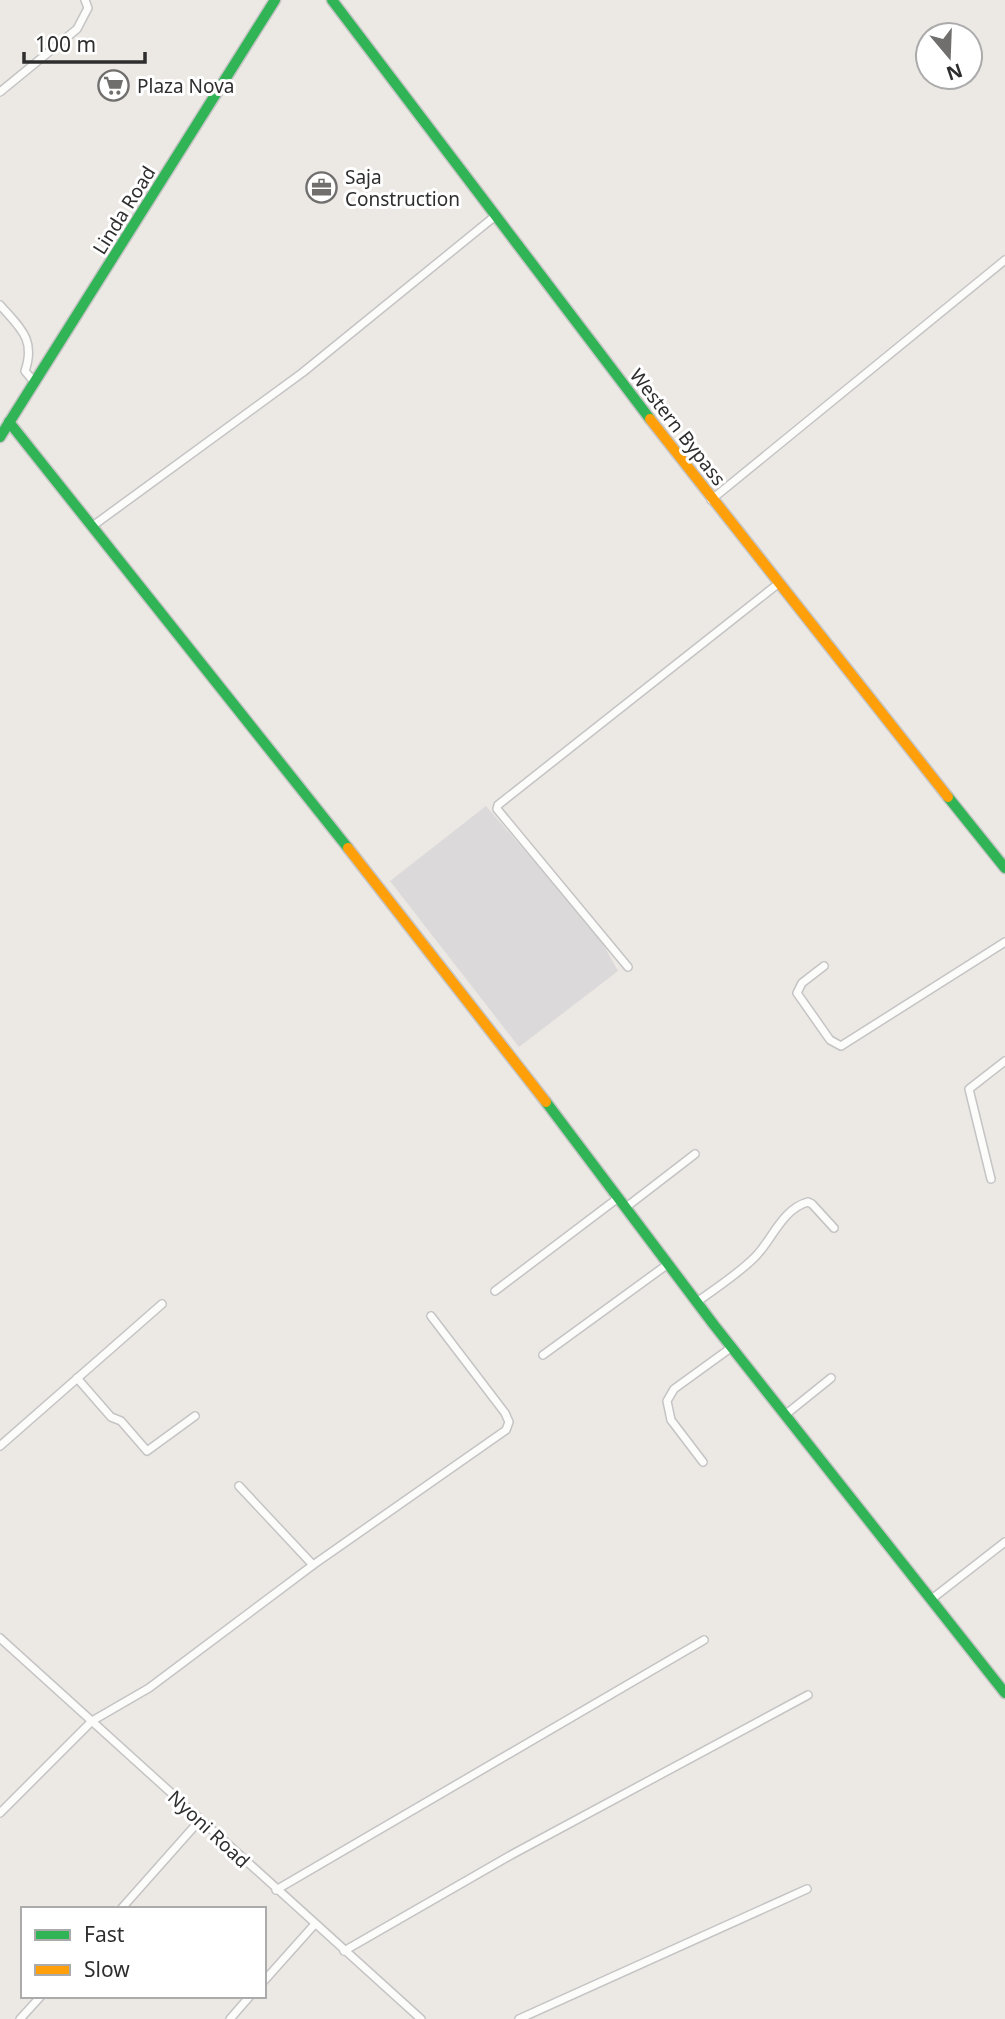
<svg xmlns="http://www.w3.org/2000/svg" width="1005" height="2019" viewBox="0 0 1005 2019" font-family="'Noto Sans',sans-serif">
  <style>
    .industrial { fill: #dcd9db }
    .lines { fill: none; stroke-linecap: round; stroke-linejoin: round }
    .street-casing { stroke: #c5c4c5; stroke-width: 10 }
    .fast-casing { stroke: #c5c4c5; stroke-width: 13 }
    .slow-casing { stroke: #c5c4c5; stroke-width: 13 }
    .street { stroke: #fcfcfb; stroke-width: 7 }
    .fast { stroke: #30b455; stroke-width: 10 }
    .slow { stroke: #ff9f0a; stroke-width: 10 }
    .labels { text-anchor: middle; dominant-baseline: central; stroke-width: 6; stroke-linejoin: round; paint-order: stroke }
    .poi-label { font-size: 19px; fill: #2e2e2e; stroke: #fff; text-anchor: start }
    .street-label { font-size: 19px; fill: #2e2e2e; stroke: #fff }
  </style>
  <rect width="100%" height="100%" fill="#ece8e4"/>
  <polygon class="industrial" points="486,806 598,935 618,971 519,1047 390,881"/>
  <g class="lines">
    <defs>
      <g id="street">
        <polyline points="0,92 77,29 88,8 85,0"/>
        <path d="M0,305C20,328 36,339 25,371L35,383"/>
        <polyline points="711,500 1005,260"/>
        <polyline points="94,525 302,373 494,217"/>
        <polyline points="824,966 802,983 797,993 830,1040 841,1046 1005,942"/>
        <polyline points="628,967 497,809 498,805 779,583"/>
        <polyline points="991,1179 969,1089 1005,1061"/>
        <polyline points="625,1208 695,1154"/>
        <polyline points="495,1291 618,1198"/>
        <path d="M697,1302C716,1288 738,1274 755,1257C772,1240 782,1209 808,1202L812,1204L834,1228"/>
        <polyline points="543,1355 668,1264"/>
        <polyline points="77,1378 111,1417 121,1421 147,1451 195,1416"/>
        <polyline points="785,1415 831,1378"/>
        <polyline points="0,1446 162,1304"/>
        <polyline points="703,1462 671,1420 667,1401 674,1389 732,1347"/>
        <polyline points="239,1486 313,1565"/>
        <polyline points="933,1598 1005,1542"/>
        <polyline points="0,1638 421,2019"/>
        <polyline points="0,1813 92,1721 149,1688 313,1565 506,1430 509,1422 505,1413 431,1316"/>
        <polyline points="276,1890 704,1640"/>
        <polyline points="121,1909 200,1820"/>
        <polyline points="344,1951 511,1855 808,1695"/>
        <polyline points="264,1981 314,1925"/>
        <polyline points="20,2019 41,1996"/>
        <polyline points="230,2019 250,1996"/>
        <polyline points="519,2019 807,1889"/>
      </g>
      <g id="fast">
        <polyline points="332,0 650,419"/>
        <polyline points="9,422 348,848"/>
        <polyline points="0,437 275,0"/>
        <polyline points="948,797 1005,868"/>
        <polyline points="546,1102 714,1325 1005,1693"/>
      </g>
      <g id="slow">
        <polyline points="650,419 948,797"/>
        <polyline points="348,848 546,1102"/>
      </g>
    </defs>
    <use href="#street" class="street-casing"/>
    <use href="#fast" class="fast-casing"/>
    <use href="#slow" class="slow-casing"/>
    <use href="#street" class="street"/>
    <use href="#fast" class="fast"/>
    <use href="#slow" class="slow"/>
  </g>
  <defs>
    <symbol id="supermarket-ring" viewBox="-11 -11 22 22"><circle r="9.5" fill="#fff" stroke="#706f6e" stroke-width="1.5"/><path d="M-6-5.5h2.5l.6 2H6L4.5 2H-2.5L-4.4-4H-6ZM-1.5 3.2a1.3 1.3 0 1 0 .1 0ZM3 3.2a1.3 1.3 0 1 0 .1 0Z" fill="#706f6e"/></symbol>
    <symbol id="office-ring" viewBox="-11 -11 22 22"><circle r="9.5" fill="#fff" stroke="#706f6e" stroke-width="1.5"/><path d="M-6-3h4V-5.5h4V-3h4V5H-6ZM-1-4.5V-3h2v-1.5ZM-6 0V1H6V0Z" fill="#706f6e"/></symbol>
  </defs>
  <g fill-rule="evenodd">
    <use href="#supermarket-ring" x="96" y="68" width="35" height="35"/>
    <use href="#office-ring" x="304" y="170" width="35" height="35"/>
  </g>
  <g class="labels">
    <g class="poi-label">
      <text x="137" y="86">Plaza Nova</text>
      <text x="345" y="177">Saja<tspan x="345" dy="22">Construction</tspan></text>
    </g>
    <g class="street-label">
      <text transform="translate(124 210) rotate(-58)">Linda Road</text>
      <text transform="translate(678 427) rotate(52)">Western Bypass</text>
      <text transform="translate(209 1829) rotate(43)">Nyoni Road</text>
    </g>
  </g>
  <rect x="21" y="1907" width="245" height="91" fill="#ffffff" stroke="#ababab" stroke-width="2"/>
  <rect x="35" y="1930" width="35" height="10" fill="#30b455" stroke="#ababab" stroke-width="2"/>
  <text x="84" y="1942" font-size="21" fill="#2e2e2e">Fast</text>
  <rect x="35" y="1965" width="35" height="10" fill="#ff9f0a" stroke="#ababab" stroke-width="2"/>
  <text x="84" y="1977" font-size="21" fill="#2e2e2e">Slow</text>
  <g transform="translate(949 56) rotate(161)"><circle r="33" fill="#ffffff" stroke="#ababab" stroke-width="2"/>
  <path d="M0-5L12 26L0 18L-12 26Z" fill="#706f6e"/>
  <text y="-10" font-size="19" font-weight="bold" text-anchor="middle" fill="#2e2e2e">N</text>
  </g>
  <path d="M24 52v10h121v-10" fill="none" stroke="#2e2e2e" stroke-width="3.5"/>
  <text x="35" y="52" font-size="21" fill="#2e2e2e" stroke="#ffffff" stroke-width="5" paint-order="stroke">100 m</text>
</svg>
